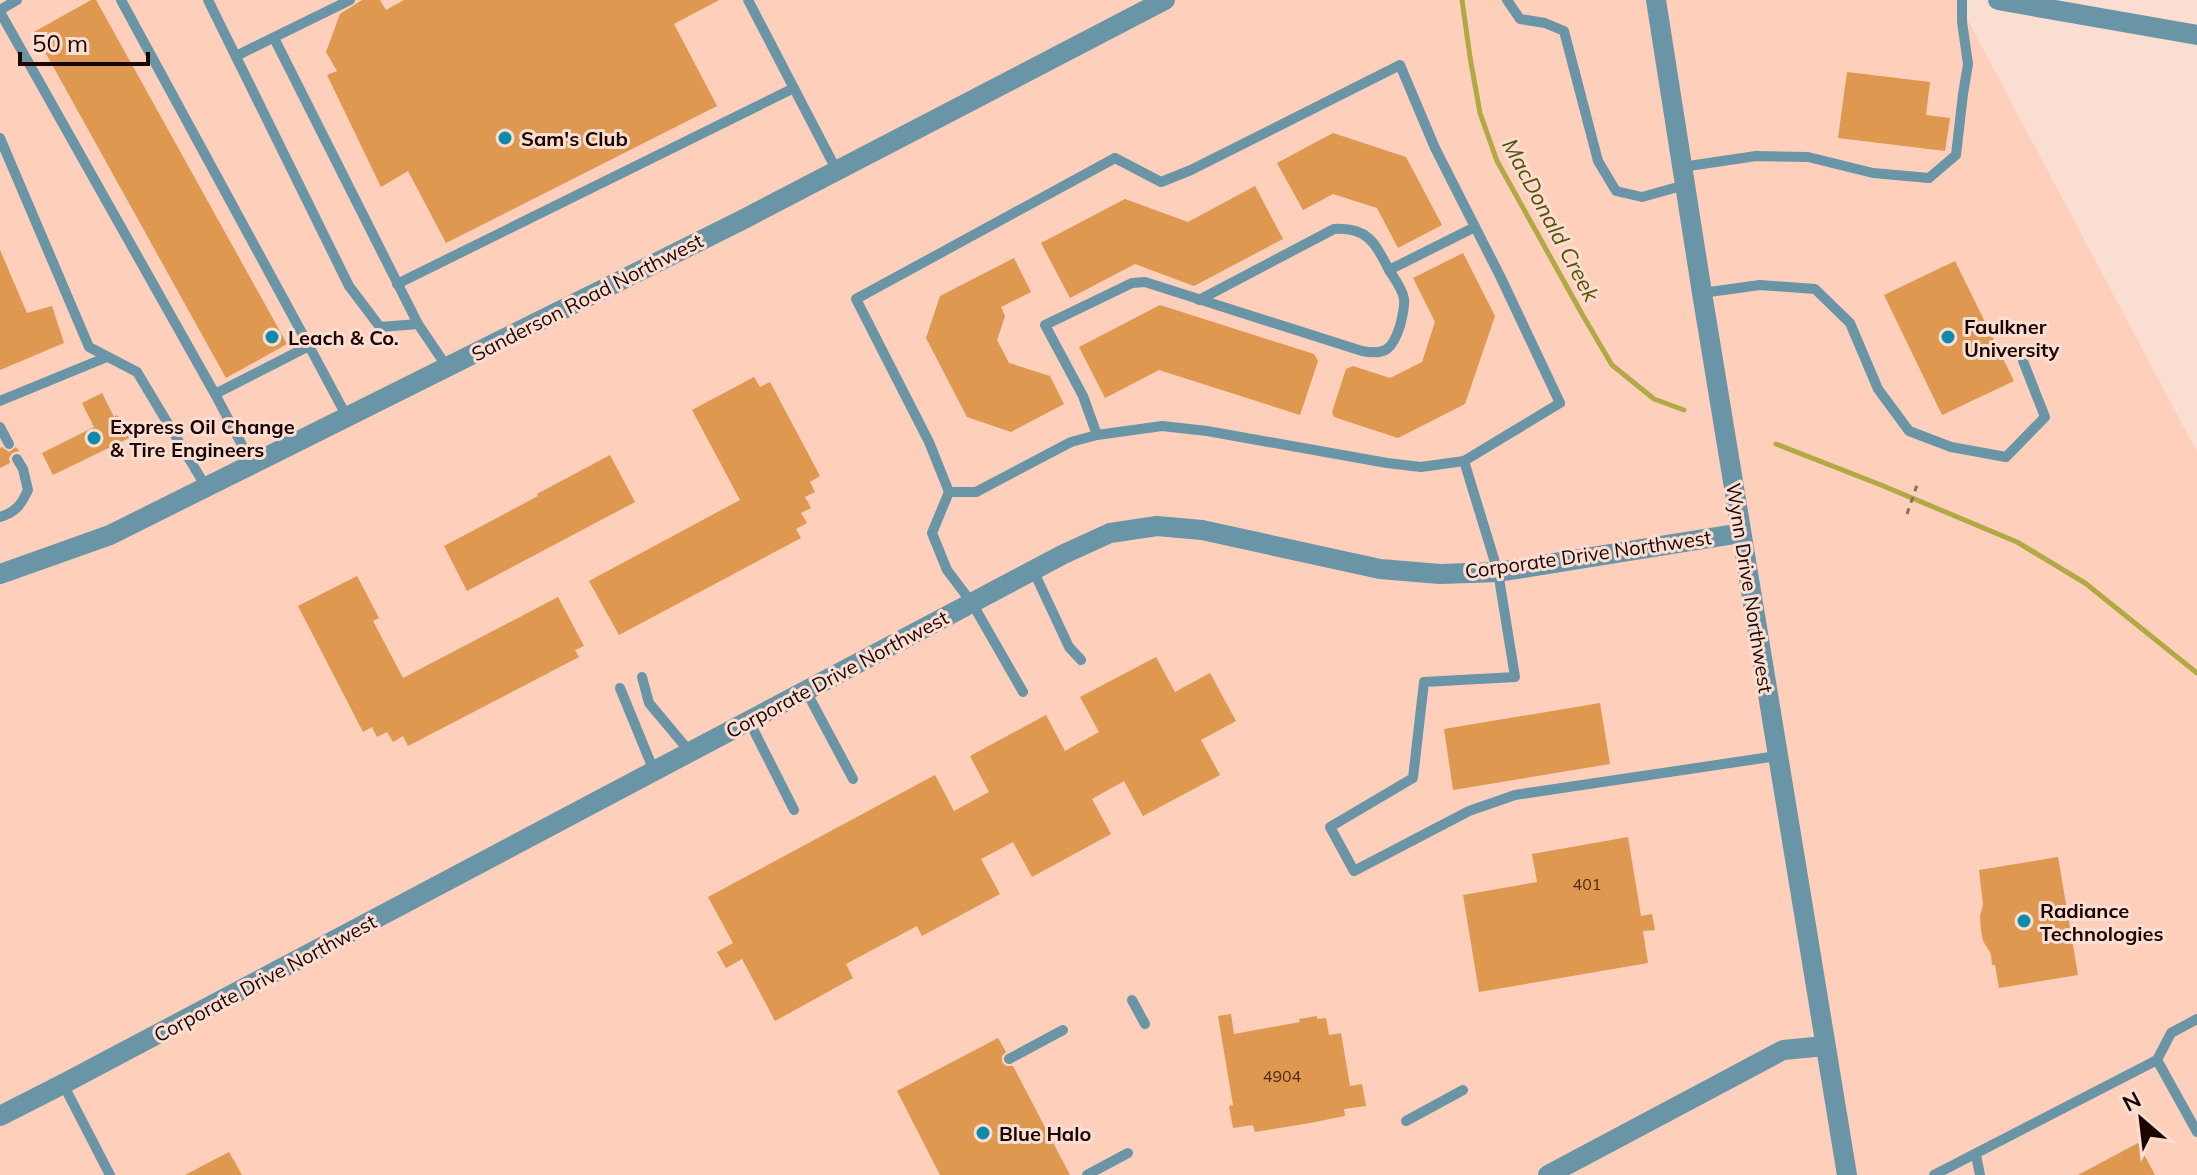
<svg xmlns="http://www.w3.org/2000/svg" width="2197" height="1175" viewBox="0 0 2197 1175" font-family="Mulish,sans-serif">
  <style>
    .built { fill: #fecfbb }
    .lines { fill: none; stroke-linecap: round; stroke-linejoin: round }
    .stream { stroke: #b1a944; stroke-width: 5 }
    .building { fill: #de9850 }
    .path { stroke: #897067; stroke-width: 3; stroke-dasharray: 6 6; stroke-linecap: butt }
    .service { stroke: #6995a7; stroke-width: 10 }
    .minor { stroke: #6995a7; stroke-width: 20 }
    .tertiary { stroke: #6995a7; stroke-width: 20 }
    .poi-dot { fill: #108aac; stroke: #fbded2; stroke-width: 3 }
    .labels { text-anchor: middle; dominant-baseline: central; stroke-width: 6; stroke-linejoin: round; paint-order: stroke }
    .number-label { font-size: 16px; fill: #4c2a14 }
    .poi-label { font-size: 20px; font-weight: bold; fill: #1b0500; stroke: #fbded2; text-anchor: start }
    .street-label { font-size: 20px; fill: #1b0500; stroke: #fbded2 }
    .water-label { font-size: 22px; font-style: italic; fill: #565000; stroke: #fbded2 }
  </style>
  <rect width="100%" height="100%" fill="#fbded2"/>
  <polygon class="built" points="0,0 1957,0 2197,452 2197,1175 0,1175"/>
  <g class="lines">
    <g class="stream">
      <polyline points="1462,0 1470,57 1480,113 1497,161 1582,314 1612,365 1654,399 1684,410"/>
      <polyline points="1776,444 1881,485 2017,542 2085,583 2197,673"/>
    </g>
  </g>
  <g class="building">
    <polygon points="91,0 96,0 287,344 226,378 34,32"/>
    <polygon points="362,0 380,0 386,10 404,0 719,0 674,24 717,106 446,243 408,171 381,187 327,75 337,71 326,52 340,14"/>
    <polygon points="1847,72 1930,82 1926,115 1950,118 1945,151 1838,138"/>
    <polygon points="1333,133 1406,157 1442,225 1398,248 1377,208 1333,194 1303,210 1277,163"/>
    <polygon points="1255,186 1283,239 1194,286 1135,264 1070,298 1041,243 1125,199 1188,222"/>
    <polygon points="0,250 27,313 52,306 64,343 0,370"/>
    <polygon points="1463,253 1495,316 1465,404 1398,438 1334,417 1332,412 1346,369 1353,366 1390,378 1422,362 1435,322 1413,278"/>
    <polygon points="1014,258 1031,292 1001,307 1005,316 997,340 1009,363 1050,376 1064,404 1011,432 967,417 926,338 940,296"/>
    <polygon points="1955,261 2014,381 1942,415 1884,295"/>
    <polygon points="1160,305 1314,354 1318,361 1300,415 1159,370 1105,398 1079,347"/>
    <polygon points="754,377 760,387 770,382 820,476 810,482 815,492 805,497 811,508 801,513 807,523 796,529 801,538 619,635 589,581 740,500 692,410"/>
    <polygon points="102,393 114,417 117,415 129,438 53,475 42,453 94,427 82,403"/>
    <polygon points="2,447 9,452 16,447 19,451 12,453 9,458 10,463 0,468 0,448"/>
    <polygon points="610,455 635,502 467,591 444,546 538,496 537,494"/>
    <polygon points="357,576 379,618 373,621 403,678 558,597 584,646 575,650 579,657 408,746 403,736 393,742 387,732 377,737 372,727 363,732 298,606"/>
    <polygon points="1156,657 1175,692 1210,673 1236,721 1201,740 1220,775 1143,816 1124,781 1092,799 1111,834 1032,877 1013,842 981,859 1000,894 922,936 917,926 846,964 853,978 775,1021 742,959 726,968 717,952 733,943 708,897 935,775 954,811 989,792 970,756 1046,715 1065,751 1099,732 1080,697"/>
    <polygon points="1600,703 1610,764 1453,790 1444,729"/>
    <polygon points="1628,837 1641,916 1652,914 1655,930 1643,931 1648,963 1479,992 1463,895 1537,882 1532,854"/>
    <polygon points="2058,857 2078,975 1999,988 1995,965 1992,965 1991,954 1983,941 1981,930 1980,916 1983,905 1979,870"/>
    <polygon points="1231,1014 1234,1034 1300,1022 1299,1019 1317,1016 1317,1019 1326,1018 1329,1035 1341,1033 1350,1086 1362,1084 1366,1106 1344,1109 1345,1116 1310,1123 1255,1132 1253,1125 1233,1128 1229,1106 1233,1105 1218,1016"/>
    <polygon points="998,1038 1006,1052 1002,1056 1002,1062 1006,1066 1013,1066 1070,1175 940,1175 897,1091"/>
    <polygon points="2138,1143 2155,1175 2078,1175"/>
    <polygon points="229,1152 242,1175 185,1175"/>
  </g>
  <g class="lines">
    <polyline class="path" points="1907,514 1917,485"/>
    <g class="service">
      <polyline points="121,0 309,346"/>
      <polyline points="208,0 349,286 380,327 418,324 447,367"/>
      <polyline points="748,0 837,171"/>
      <polyline points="1507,0 1520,19 1545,23 1564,31 1598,161 1616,191 1642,197 1685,185"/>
      <polyline points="0,10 17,0"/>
      <polyline points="0,12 215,394 252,464"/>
      <polyline points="274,38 418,324"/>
      <polyline points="236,56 350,0"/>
      <polyline points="0,138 89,347 137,372 206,487"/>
      <polyline points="1682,167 1756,156 1808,157 1873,173 1929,178 1956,155 1963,94 1968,64 1962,22 1962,0"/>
      <polyline points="397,284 794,88"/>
      <polyline points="1702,293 1760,285 1815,289 1850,323 1878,389 1909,431 1951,447 2006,457 2045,417 2023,361"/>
      <path d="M1199,300L1334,229C1368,227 1375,243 1389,270"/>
      <polyline points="215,394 309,346 347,417"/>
      <polyline points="0,401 107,357"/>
      <polyline points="0,427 9,444"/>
      <path d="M1097,435L1083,396L1045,325L1132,283L1145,282L1362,351C1386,356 1393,348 1400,326C1402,318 1405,307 1404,299C1403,290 1394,278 1389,270L1475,227"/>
      <polyline points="949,492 976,492 1071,442 1097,435 1162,426 1207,431 1387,463 1421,467 1464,461"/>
      <path d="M0,517C16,512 21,505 28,490L23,469L17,459"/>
      <polyline points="1033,570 1069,647 1081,660"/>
      <polyline points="642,677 649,703 690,752"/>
      <polyline points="620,688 654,771"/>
      <polyline points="806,691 853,779"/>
      <polyline points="1023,692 972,603 947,570 932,533 949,492 929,442 856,299 1115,158 1161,182 1191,170 1400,65 1435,148 1501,278 1560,403 1464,461 1498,572 1515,677 1424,682 1413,778 1330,827 1354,871 1469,811 1515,795 1777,756"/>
      <polyline points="749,721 794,810"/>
      <polyline points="1132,1000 1145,1024"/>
      <polyline points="1009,1059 1063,1030"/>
      <polyline points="2157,1060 2171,1033 2197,1019"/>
      <polyline points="63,1084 110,1175"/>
      <polyline points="1406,1121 1463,1090"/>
      <polyline points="1976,1155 1980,1175"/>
      <polyline points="1087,1175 1128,1153"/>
      <polyline points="1934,1175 2157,1060 2197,1132"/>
    </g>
    <g class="minor">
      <polyline points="0,574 110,535 742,220 1165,0"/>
      <polyline points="0,1116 63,1084 1064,554 1110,533 1157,526 1202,530 1380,569 1440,574 1470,573 1498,572 1741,533"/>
      <polyline points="1548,1175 1783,1050 1825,1046"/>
    </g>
    <g class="tertiary">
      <polyline points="1656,0 1702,293 1847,1175"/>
      <polyline points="1998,0 2197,35"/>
    </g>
  </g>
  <g class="poi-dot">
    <circle cx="505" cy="138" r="8"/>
    <circle cx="272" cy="337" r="8"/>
    <circle cx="1948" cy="337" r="8"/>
    <circle cx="94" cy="438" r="8"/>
    <circle cx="2024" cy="921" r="8"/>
    <circle cx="983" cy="1133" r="8"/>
  </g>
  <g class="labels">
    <g class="number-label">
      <text x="1587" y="884">401</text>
      <text x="1282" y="1076">4904</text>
    </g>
    <g class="poi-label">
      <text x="521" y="138">Sam's Club</text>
      <text x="1964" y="326">Faulkner<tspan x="1964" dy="23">University</tspan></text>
      <text x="288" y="337">Leach &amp; Co.</text>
      <text x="110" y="426">Express Oil Change<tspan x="110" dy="23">&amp; Tire Engineers</tspan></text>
      <text x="2040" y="910">Radiance<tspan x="2040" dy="23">Technologies</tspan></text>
      <text x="999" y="1133">Blue Halo</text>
    </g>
    <g class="street-label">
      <text transform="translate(587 297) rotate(-27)">Sanderson Road Northwest</text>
      <text transform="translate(1588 554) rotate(-8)">Corporate Drive Northwest</text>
      <text transform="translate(1750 588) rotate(81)">Wynn Drive Northwest</text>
      <text transform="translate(837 674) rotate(-28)">Corporate Drive Northwest</text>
      <text transform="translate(265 978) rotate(-28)">Corporate Drive Northwest</text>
    </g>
    <g class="water-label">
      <text transform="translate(1551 220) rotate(62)">MacDonald Creek</text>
    </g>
  </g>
  <g transform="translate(2141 1119) rotate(332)" stroke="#fbded2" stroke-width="6" paint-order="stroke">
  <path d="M0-6L14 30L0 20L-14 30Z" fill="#1b0500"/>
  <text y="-12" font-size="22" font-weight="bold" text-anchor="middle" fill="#1b0500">N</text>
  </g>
  <path d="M20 52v12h128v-12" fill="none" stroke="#1b0500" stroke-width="4"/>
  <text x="32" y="52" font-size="24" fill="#1b0500" stroke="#fbded2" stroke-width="6" paint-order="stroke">50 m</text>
</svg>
